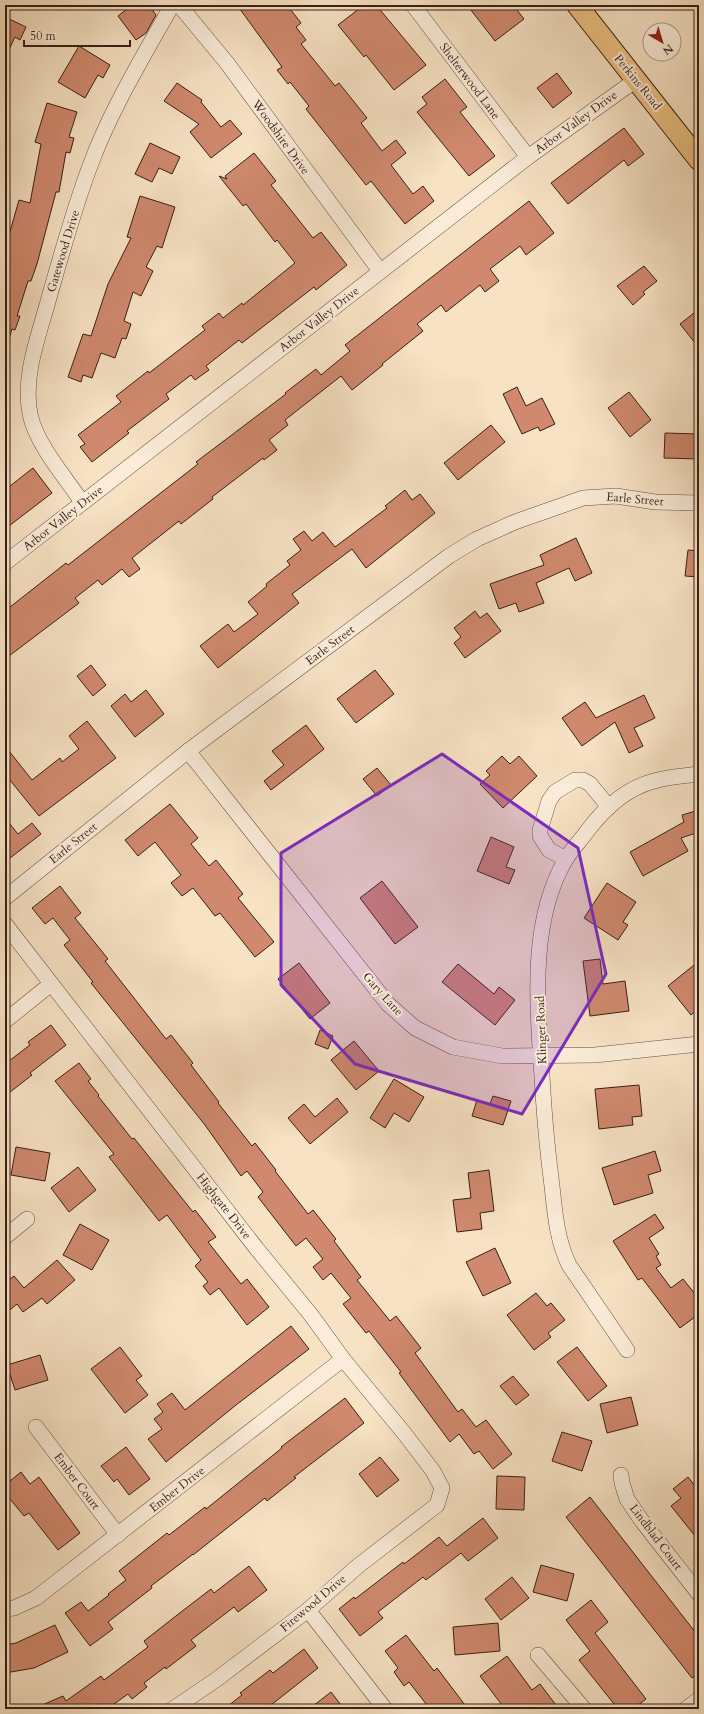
<svg xmlns="http://www.w3.org/2000/svg" width="704" height="1714" viewBox="0 0 704 1714" font-family="Cardo,serif">
  <style>
    .building { fill: #d0896e; stroke: #381f14 }
    .lines { fill: none; stroke-linecap: round; stroke-linejoin: round }
    .minor-casing { stroke: #685040; stroke-width: 16 }
    .major-casing { stroke: #381f14; stroke-width: 22 }
    .minor { stroke: #faecd9; stroke-width: 15 }
    .major { stroke: #ecc182; stroke-width: 20 }
    .marked { fill: #7b2cbf; fill-opacity: 0.2; stroke: #7b2cbf; stroke-width: 3; stroke-linejoin: round }
    .labels { text-anchor: middle; dominant-baseline: central; stroke-width: 4; stroke-linejoin: round; paint-order: stroke }
    .street-label { font-size: 12px; fill: #381f14; stroke: #faecd9 }
  </style>
  <rect width="100%" height="100%" fill="#f7e2c4"/>
  <filter id="stains"><feTurbulence type="fractalNoise" baseFrequency=".005" numOctaves="4"/><feColorMatrix values="0 0 0 0 .2 0 0 0 0 .09 0 0 0 0 .02 0 0 0 .5 -.17"/></filter>
  <radialGradient id="worn" r=".72"><stop offset=".6" stop-color="#630" stop-opacity="0"/><stop offset="1" stop-color="#630" stop-opacity=".3"/></radialGradient>
  <g class="building">
    <polygon points="123,5 149,5 156,15 146,33 136,40 118,16 127,9"/>
    <polygon points="237,5 287,5 301,23 296,27 306,40 301,44 335,86 339,83 367,118 361,123 382,151 396,140 406,153 391,165 413,194 423,186 434,201 405,224 371,181 366,185 306,109 309,106 290,82 288,84 277,70 282,67"/>
    <polygon points="364,5 376,5 426,65 394,90 366,55 364,57 338,25"/>
    <polygon points="467,5 513,5 524,19 495,41"/>
    <polygon points="5,17 26,27 20,40 15,37 5,58"/>
    <polygon points="79,46 110,65 103,78 98,75 85,98 58,82"/>
    <polygon points="557,73 572,93 553,108 537,88"/>
    <polygon points="445,79 467,107 460,112 495,156 469,176 417,112 427,104 422,97"/>
    <polygon points="177,83 202,100 201,102 221,127 230,120 242,134 211,158 190,132 199,124 164,101"/>
    <polygon points="47,103 77,112 69,137 74,138 70,153 66,152 59,192 56,192 37,264 31,281 28,281 17,316 20,316 15,330 12,329 7,345 5,345 5,249 19,200 30,203 41,144 35,142"/>
    <polygon points="624,128 644,154 628,166 624,160 568,204 551,183"/>
    <polygon points="150,143 180,157 172,174 159,168 152,182 135,174"/>
    <polygon points="254,153 276,181 271,185 313,238 321,232 347,265 316,290 314,287 242,343 239,340 206,366 209,370 195,380 191,375 166,394 169,399 127,431 129,433 92,462 80,447 85,444 78,435 121,402 116,396 148,371 149,373 205,330 202,326 219,313 223,318 242,303 243,305 295,263 277,240 275,242 246,204 243,206 219,176 227,179 225,176"/>
    <polygon points="140,196 175,207 162,248 157,246 146,267 153,271 141,296 133,292 124,321 131,324 126,339 122,338 115,358 101,353 92,378 83,375 81,382 68,377 83,334 91,336 108,284 131,238 127,237"/>
    <polygon points="529,201 554,233 526,255 520,246 490,269 499,281 485,292 480,285 446,312 441,305 417,324 423,331 382,364 383,365 352,390 341,376 285,420 288,425 269,440 277,450 264,460 263,458 212,497 213,499 181,524 179,521 132,558 140,569 129,577 122,569 102,585 98,580 75,598 79,603 5,659 5,611 66,563 68,565 198,464 196,462 286,394 285,393 316,369 321,375 350,351 345,345"/>
    <polygon points="644,266 657,281 643,292 645,294 633,305 617,286"/>
    <polygon points="699,309 699,348 680,324"/>
    <polygon points="517,387 526,406 542,398 555,424 540,431 538,427 522,434 503,394"/>
    <polygon points="629,392 651,420 630,437 608,408"/>
    <polygon points="491,425 505,442 458,480 444,463"/>
    <polygon points="665,433 699,434 699,459 664,458"/>
    <polygon points="33,468 52,493 5,529 5,490"/>
    <polygon points="405,490 412,500 420,494 435,513 366,568 352,549 292,594 299,603 218,668 200,646 228,624 234,632 258,614 248,602 267,586 266,584 290,565 287,561 301,550 293,539 304,531 312,541 323,532 335,547 387,508 385,506"/>
    <polygon points="576,538 592,573 575,581 569,568 536,583 544,603 519,612 516,603 499,609 490,584 544,565 540,555"/>
    <polygon points="688,550 699,551 699,577 685,576"/>
    <polygon points="475,611 480,618 487,613 501,631 465,658 454,643 461,637 454,628"/>
    <polygon points="91,665 106,685 93,696 77,676"/>
    <polygon points="375,670 394,694 356,723 337,699"/>
    <polygon points="146,690 164,714 135,737 111,706 125,694 131,702"/>
    <polygon points="644,695 655,718 634,728 643,746 629,753 615,722 582,746 562,718 585,702 596,718"/>
    <polygon points="87,721 116,758 39,816 5,774 5,746 32,780 60,758 62,762 79,749 69,736"/>
    <polygon points="306,725 324,749 271,790 264,781 284,765 272,751"/>
    <polygon points="502,756 510,764 519,756 537,776 503,808 480,784 490,775 486,771"/>
    <polygon points="377,768 391,785 377,796 363,779"/>
    <polygon points="170,804 198,838 191,844 209,866 216,860 243,894 238,898 274,942 255,957 220,913 215,916 193,888 182,896 171,883 181,875 155,842 138,856 125,840"/>
    <polygon points="699,810 699,832 681,838 688,851 643,876 630,852 684,822 682,815"/>
    <polygon points="5,818 18,834 32,823 41,834 5,862"/>
    <polygon points="491,837 514,847 506,867 515,870 509,884 477,871"/>
    <polygon points="382,881 418,927 395,944 360,898"/>
    <polygon points="607,883 636,902 623,922 628,925 618,940 584,918"/>
    <polygon points="60,886 81,913 75,918 108,959 105,961 166,1039 171,1035 193,1063 191,1065 219,1102 218,1103 252,1146 255,1143 276,1170 275,1171 308,1214 313,1210 336,1239 334,1241 361,1277 357,1280 390,1321 396,1316 421,1348 415,1353 458,1412 462,1409 476,1427 486,1420 512,1454 493,1469 479,1451 474,1454 459,1434 450,1442 399,1373 401,1372 369,1331 366,1333 343,1304 351,1298 331,1273 323,1280 313,1267 323,1259 306,1238 296,1246 258,1197 263,1192 247,1171 241,1176 205,1125 91,983 93,982 64,945 70,940 53,918 45,924 32,908"/>
    <polygon points="600,959 603,984 625,981 629,1011 590,1016 583,961"/>
    <polygon points="699,961 699,1008 691,1015 668,986"/>
    <polygon points="299,963 330,1003 310,1019 278,979"/>
    <polygon points="458,964 494,994 499,987 515,1000 495,1025 442,982"/>
    <polygon points="51,1025 66,1045 30,1073 32,1075 5,1096 5,1064 30,1045 28,1042"/>
    <polygon points="320,1030 333,1036 328,1049 315,1044"/>
    <polygon points="354,1041 379,1071 356,1090 331,1060"/>
    <polygon points="79,1063 91,1079 88,1081 99,1095 98,1096 132,1139 134,1138 193,1212 195,1210 216,1237 208,1242 241,1284 247,1279 269,1307 247,1325 219,1288 210,1295 203,1286 208,1282 195,1266 201,1260 167,1215 159,1221 109,1157 114,1154 55,1081"/>
    <polygon points="394,1079 424,1097 409,1122 394,1113 385,1128 370,1118"/>
    <polygon points="639,1085 642,1116 632,1117 633,1125 599,1129 595,1089"/>
    <polygon points="493,1096 511,1101 503,1125 472,1116 477,1100 490,1104"/>
    <polygon points="337,1098 348,1112 310,1144 288,1118 304,1104 315,1117"/>
    <polygon points="16,1147 50,1153 45,1181 11,1175"/>
    <polygon points="655,1151 661,1171 648,1175 653,1193 614,1205 602,1168"/>
    <polygon points="78,1167 96,1190 69,1212 51,1188"/>
    <polygon points="489,1170 494,1211 480,1213 482,1229 457,1232 453,1200 471,1198 468,1173"/>
    <polygon points="655,1214 664,1228 649,1238 659,1254 656,1256 661,1265 656,1268 671,1288 683,1279 699,1299 699,1314 680,1328 642,1278 638,1280 613,1241"/>
    <polygon points="80,1224 109,1240 92,1270 63,1255"/>
    <polygon points="495,1248 511,1283 483,1296 466,1262"/>
    <polygon points="57,1260 75,1280 47,1304 42,1298 23,1312 17,1304 5,1314 5,1283 14,1276 24,1288"/>
    <polygon points="536,1293 547,1306 551,1303 565,1320 548,1333 551,1337 534,1350 507,1315"/>
    <polygon points="291,1326 309,1349 236,1405 166,1462 148,1439 162,1429 154,1419 163,1412 157,1404 172,1393 185,1410"/>
    <polygon points="120,1347 142,1376 136,1380 148,1395 125,1413 91,1369"/>
    <polygon points="577,1347 607,1386 588,1401 557,1362"/>
    <polygon points="40,1355 48,1380 15,1390 7,1365"/>
    <polygon points="513,1376 529,1395 516,1405 500,1386"/>
    <polygon points="631,1397 638,1425 607,1433 600,1404"/>
    <polygon points="345,1398 364,1423 294,1477 296,1478 267,1501 265,1498 193,1555 193,1554 151,1586 152,1588 108,1622 113,1629 90,1646 65,1613 81,1602 88,1611 109,1595 108,1594 126,1580 119,1571 167,1533 169,1535 205,1507 206,1509 282,1448 281,1447"/>
    <polygon points="562,1432 592,1441 582,1471 552,1461"/>
    <polygon points="126,1447 150,1479 129,1495 117,1479 114,1482 101,1466"/>
    <polygon points="380,1457 399,1480 377,1497 359,1474"/>
    <polygon points="21,1472 30,1484 39,1477 80,1533 58,1550 29,1513 24,1516 10,1499 5,1503 5,1485"/>
    <polygon points="497,1476 525,1477 524,1510 496,1509"/>
    <polygon points="688,1477 699,1491 699,1541 671,1506 681,1498 673,1489"/>
    <polygon points="590,1497 699,1637 699,1672 692,1678 566,1517"/>
    <polygon points="483,1518 498,1538 468,1561 461,1553 426,1580 423,1577 378,1612 383,1618 360,1636 339,1609 354,1597 355,1599 403,1562 404,1564 439,1537 447,1546"/>
    <polygon points="541,1565 574,1574 567,1601 533,1592"/>
    <polygon points="249,1566 267,1590 238,1612 234,1607 191,1640 196,1646 166,1669 165,1667 144,1683 147,1687 132,1699 128,1694 107,1709 33,1709 63,1696 66,1701 101,1676 104,1680 148,1647 144,1641 181,1612 211,1589 214,1593"/>
    <polygon points="512,1577 529,1598 501,1620 485,1599"/>
    <polygon points="591,1600 608,1622 595,1633 646,1699 633,1709 618,1709 579,1660 590,1651 566,1620"/>
    <polygon points="498,1623 500,1651 455,1655 453,1627"/>
    <polygon points="55,1625 68,1652 34,1668 5,1673 5,1645 16,1643"/>
    <polygon points="406,1635 434,1671 437,1668 468,1709 430,1709 409,1682 404,1686 394,1672 398,1668 385,1651"/>
    <polygon points="304,1649 318,1668 266,1709 224,1709 242,1695 240,1693 270,1670 273,1673"/>
    <polygon points="507,1656 532,1690 540,1684 559,1709 505,1709 480,1676"/>
    <polygon points="331,1692 344,1709 309,1709"/>
  </g>
  <g class="lines">
    <defs>
      <g id="minor">
        <polyline points="179,5 227,63 380,271"/>
        <polyline points="413,5 528,157"/>
        <path d="M82,502C65,477 36,444 30,414C23,378 37,340 47,305C60,259 73,211 90,166C110,111 143,57 172,5"/>
        <polyline points="5,563 528,157 636,80"/>
        <polyline points="188,751 388,1004 415,1028 453,1047 502,1056 595,1055 699,1044"/>
        <polyline points="566,859 549,850 540,836 540,830 549,801 555,792 575,780 583,780 590,784 609,807"/>
        <polyline points="5,898 188,751 449,556 477,539 515,522 583,498 616,496 655,502 699,503"/>
        <polyline points="5,924 257,1249 311,1315 343,1359 404,1433 433,1471 442,1488 437,1505 358,1566 308,1610 217,1679 173,1709"/>
        <polyline points="5,1021 51,984"/>
        <polyline points="5,1237 27,1219"/>
        <path d="M627,1350L569,1265C557,1240 555,1214 552,1186C548,1155 545,1125 543,1093C539,1019 526,926 566,859C572,849 581,840 588,830C604,809 627,788 654,781C668,777 684,776 699,774"/>
        <polyline points="36,1427 118,1535"/>
        <polyline points="621,1475 622,1483 627,1499 642,1521 699,1594"/>
        <polyline points="5,1609 14,1608 36,1598 343,1359"/>
        <polyline points="308,1610 385,1709"/>
        <polyline points="538,1655 584,1709"/>
        <polyline points="686,1709 699,1699"/>
      </g>
      <polyline id="major" points="577,5 699,160"/>
    </defs>
    <use href="#minor" class="minor-casing"/>
    <use href="#major" class="major-casing"/>
    <use href="#minor" class="minor"/>
    <use href="#major" class="major"/>
  </g>
  <path class="marked" d="M442,754L578,848L606,974L522,1114L355,1064L281,985V853Z"/>
  <g class="labels">
    <g class="street-label">
      <text transform="translate(470 81) rotate(53)">Shelterwood Lane</text>
      <text transform="translate(638 82) rotate(51)">Perkins Road</text>
      <text transform="translate(576 122) rotate(-36)">Arbor Valley Drive</text>
      <text transform="translate(281 137) rotate(54)">Woodshire Drive</text>
      <text transform="translate(63 251) rotate(-73)">Gatewood Drive</text>
      <text transform="translate(319 319) rotate(-38)">Arbor Valley Drive</text>
      <text transform="translate(635 499) rotate(5)">Earle Street</text>
      <text transform="translate(63 518) rotate(-38)">Arbor Valley Drive</text>
      <text transform="translate(330 645) rotate(-37)">Earle Street</text>
      <text transform="translate(73 843) rotate(-39)">Earle Street</text>
      <text transform="translate(383 994) rotate(48)">Gary Lane</text>
      <text transform="translate(541 1030) rotate(-92)">Klinger Road</text>
      <text transform="translate(224 1206) rotate(52)">Highgate Drive</text>
      <text transform="translate(77 1481) rotate(53)">Ember Court</text>
      <text transform="translate(177 1489) rotate(-38)">Ember Drive</text>
      <text transform="translate(656 1537) rotate(53)">Lindblad Court</text>
      <text transform="translate(313 1603) rotate(-40)">Firewood Drive</text>
    </g>
  </g>
  <rect width="704" height="1714" fill="none" stroke="#f7e2c4" stroke-width="20"/>
  <rect x="6" y="6" width="692" height="1702" fill="none" stroke="#381f14" stroke-width="2"/>
  <rect x="10" y="10" width="684" height="1694" fill="none" stroke="#381f14"/>
  <g transform="translate(662 42) rotate(142)"><circle r="19" fill="#faecd9" stroke="#ac9a8a"/>
  <path d="M0-3L7 15L0 10L-7 15Z" fill="#8f2418"/>
  <text y="-6" font-size="11" font-weight="bold" text-anchor="middle" fill="#381f14">N</text>
  </g>
  <path d="M24 40v6h106v-6" fill="none" stroke="#381f14" stroke-width="2"/>
  <text x="30" y="40" font-size="12" fill="#381f14" stroke="#faecd9" stroke-width="3" paint-order="stroke">50 m</text>
  <rect width="100%" height="100%" filter="url(#stains)"/>
  <rect width="100%" height="100%" fill="url(#worn)"/>
</svg>
